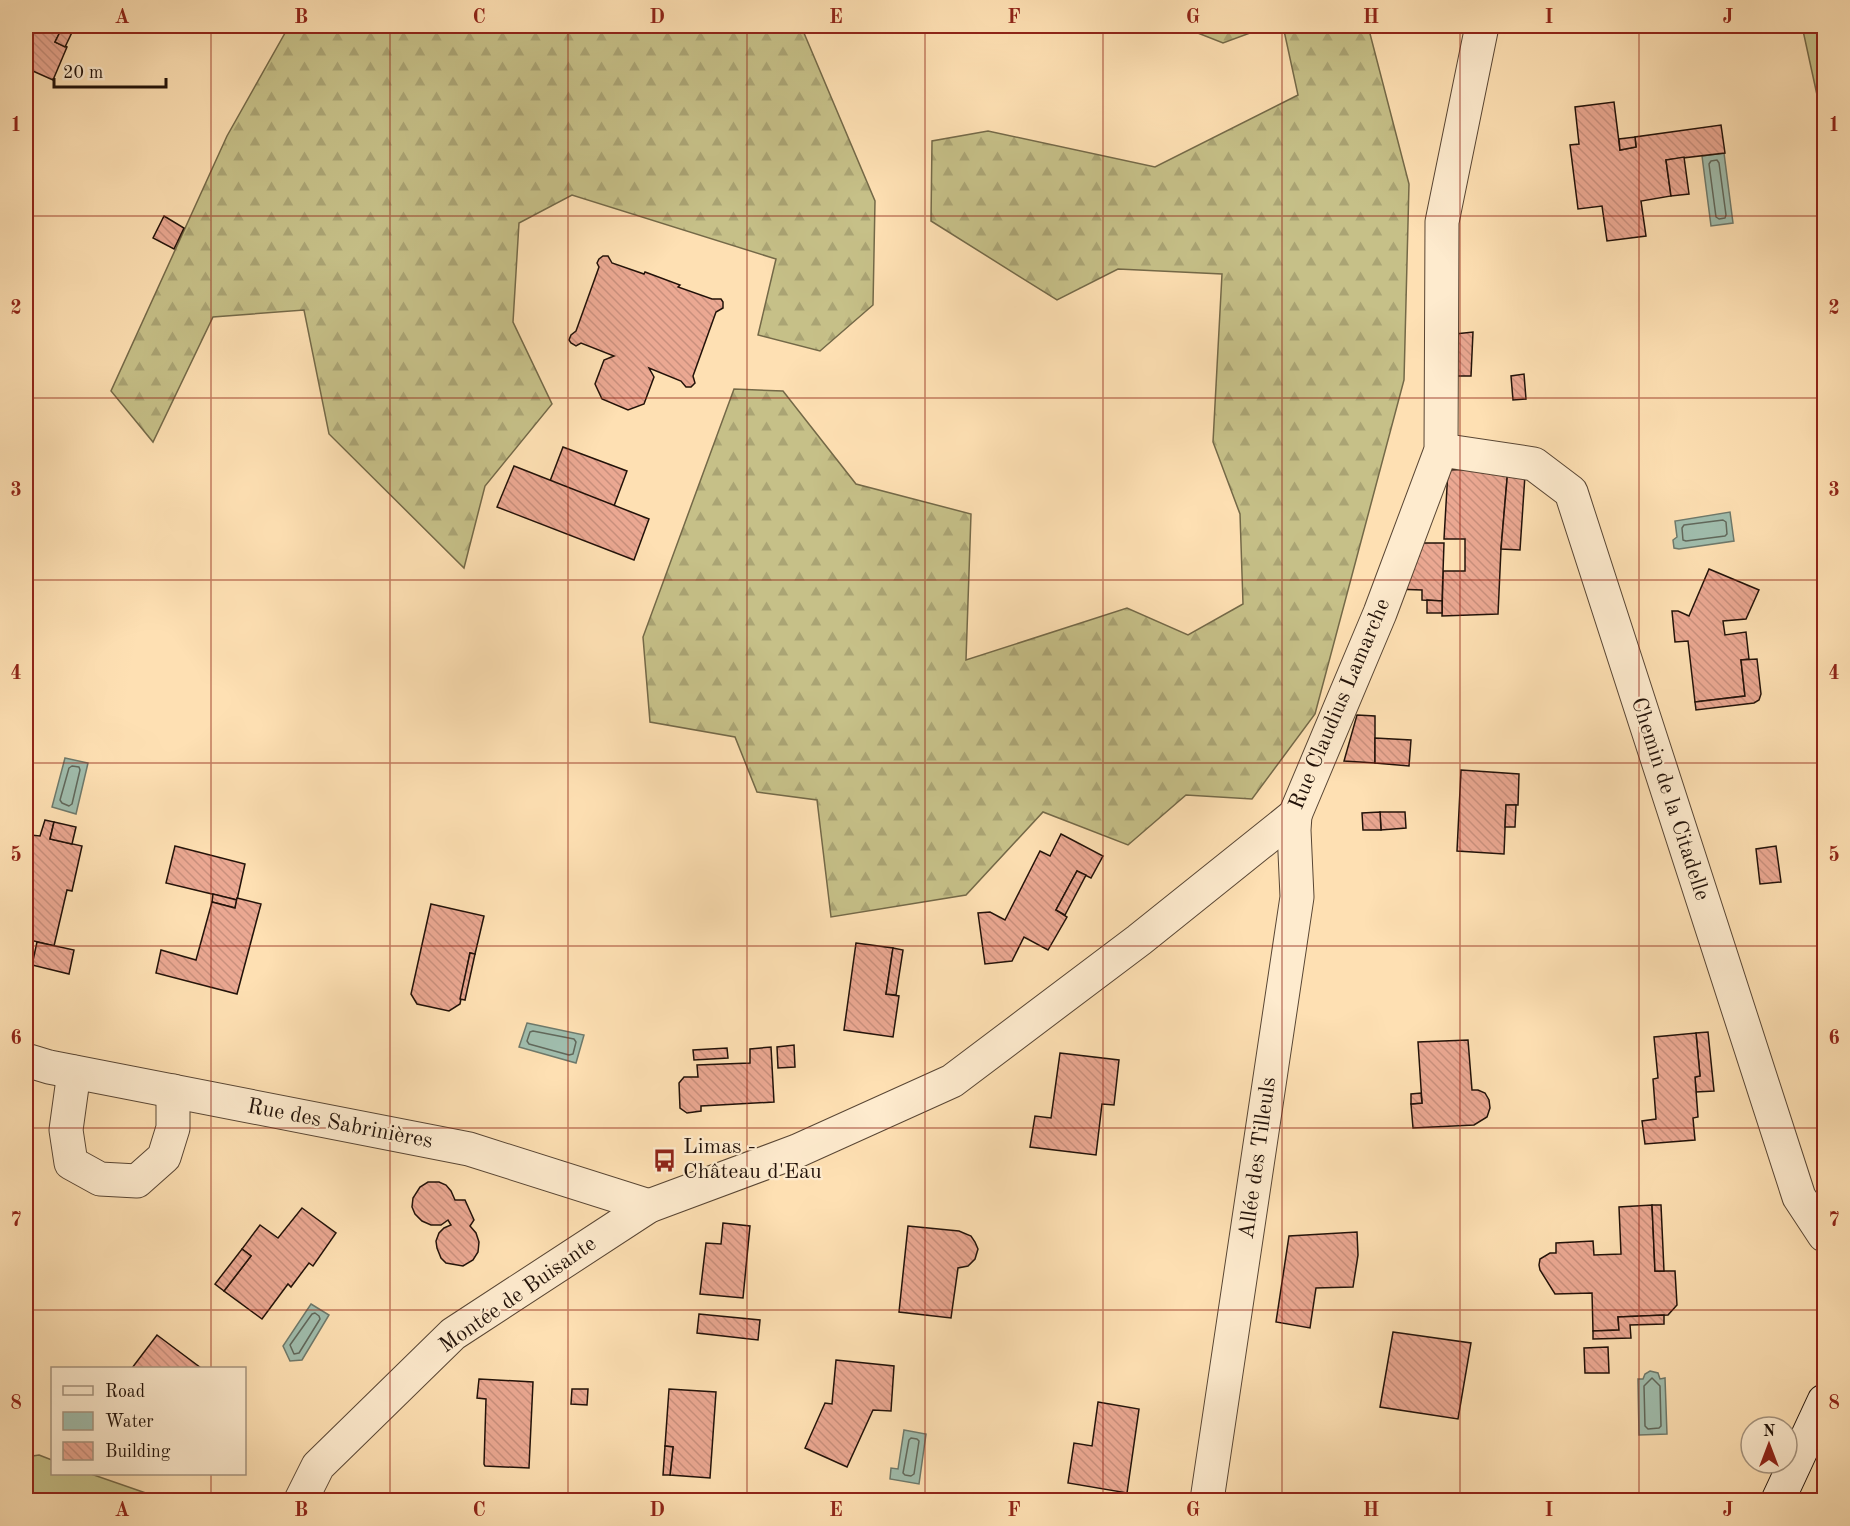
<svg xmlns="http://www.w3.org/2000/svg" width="1850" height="1526" viewBox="0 0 1850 1526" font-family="'Old Standard TT',serif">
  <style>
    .green { fill: #c6c088; stroke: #746948; stroke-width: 1.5 }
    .forest { fill: url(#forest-firs); stroke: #746948; stroke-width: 1.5 }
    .water { fill: #a0bdad; stroke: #6e796b; stroke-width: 1.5 }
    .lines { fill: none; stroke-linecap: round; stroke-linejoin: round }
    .shore { stroke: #61685b; stroke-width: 1.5 }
    .building { fill: url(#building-back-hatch); stroke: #221209; stroke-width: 1.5 }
    .street-casing { stroke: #594634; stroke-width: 35 }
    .secondary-casing { stroke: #221209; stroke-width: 35 }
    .street { stroke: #feebce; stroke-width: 33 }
    .secondary { stroke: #feebce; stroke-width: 33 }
    .grid { fill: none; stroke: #8f2418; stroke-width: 1.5; stroke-opacity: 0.55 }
    .labels { text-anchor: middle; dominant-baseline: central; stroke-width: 4.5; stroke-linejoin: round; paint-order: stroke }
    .street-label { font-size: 22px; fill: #221209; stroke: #feebce }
    .poi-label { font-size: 22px; fill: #221209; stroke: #feebce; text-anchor: start }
    .neatline { fill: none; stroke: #8f2418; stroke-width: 2 }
    .grid-label { font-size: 20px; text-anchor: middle; font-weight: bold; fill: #8f2418 }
  </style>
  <defs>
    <pattern id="forest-firs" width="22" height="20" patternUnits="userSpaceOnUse" patternTransform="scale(1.5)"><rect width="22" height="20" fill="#c6c088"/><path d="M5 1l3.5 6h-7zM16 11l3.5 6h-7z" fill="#aaa474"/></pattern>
    <pattern id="building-back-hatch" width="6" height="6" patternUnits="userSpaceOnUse" patternTransform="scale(1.5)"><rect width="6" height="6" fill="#eba892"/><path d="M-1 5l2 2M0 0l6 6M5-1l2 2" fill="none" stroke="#c9907d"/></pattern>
  </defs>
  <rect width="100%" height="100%" fill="#fee0b3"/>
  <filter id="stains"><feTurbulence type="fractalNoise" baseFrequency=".00333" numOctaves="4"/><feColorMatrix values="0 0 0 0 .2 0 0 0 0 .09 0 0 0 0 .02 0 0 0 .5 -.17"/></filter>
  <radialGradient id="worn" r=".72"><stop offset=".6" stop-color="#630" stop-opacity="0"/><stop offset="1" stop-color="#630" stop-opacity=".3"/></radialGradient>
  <g class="green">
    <polygon points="1802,26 1824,26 1824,127"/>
    <polygon points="39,1455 52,1460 52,1474 91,1474 166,1500 26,1500 26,1457"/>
  </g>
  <g class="forest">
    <polygon points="289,26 801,26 875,201 873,305 820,351 758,335 776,259 572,195 519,223 513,322 552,404 485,486 464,568 329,434 304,310 213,317 153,442 111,391 227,136"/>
    <polygon points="1180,26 1269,26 1223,43"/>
    <polygon points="1283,26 1368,26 1409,184 1404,380 1315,714 1252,799 1186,795 1128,845 1043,812 966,895 831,917 817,800 757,792 735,737 650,722 643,637 734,389 783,391 856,484 971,514 966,660 1127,608 1188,635 1243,604 1240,514 1213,442 1222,274 1118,269 1057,300 931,221 932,141 988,131 1155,167 1298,95"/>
  </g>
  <g class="water">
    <polygon points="1724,153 1733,223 1711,226 1702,156"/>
    <polygon points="1730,512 1734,541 1679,549 1674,548 1673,540 1677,537 1675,521"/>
    <polygon points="65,758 88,763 76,814 52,807"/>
    <polygon points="527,1023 584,1035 576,1063 519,1047"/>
    <polygon points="311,1304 329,1315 302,1360 290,1361 283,1346"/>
    <polygon points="1650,1371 1658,1373 1660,1379 1665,1378 1667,1434 1639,1435 1638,1379 1643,1379 1645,1374"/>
    <polygon points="904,1430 926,1434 919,1484 890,1479 891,1468 898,1469"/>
  </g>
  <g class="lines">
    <g class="shore">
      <polygon points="1717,160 1719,163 1726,215 1725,218 1719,219 1716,217 1709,164 1711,161"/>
      <polygon points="1723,520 1726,522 1727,534 1725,536 1686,541 1683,540 1682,528 1684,525"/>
      <polygon points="72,766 79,767 80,770 72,804 69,806 62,803 60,800 69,768"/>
      <polygon points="533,1031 574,1039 576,1042 573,1054 569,1055 529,1044 527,1041 530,1032"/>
      <polygon points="315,1313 319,1316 320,1319 299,1353 294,1354 290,1345 312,1314"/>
      <polygon points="1652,1378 1660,1386 1661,1426 1659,1428 1648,1429 1645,1426 1644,1386"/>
      <polygon points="911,1438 917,1439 919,1441 914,1474 911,1476 905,1475 903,1473 909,1440"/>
    </g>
  </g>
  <g class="building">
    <polygon points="26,26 63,26 55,42 67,47 53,80 26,68"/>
    <polygon points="63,26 75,26 65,47 55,42"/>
    <polygon points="1614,102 1620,150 1636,147 1635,137 1721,125 1725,153 1666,160 1671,196 1641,201 1646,236 1607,241 1602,206 1578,209 1570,145 1579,144 1575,107"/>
    <polygon points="1635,137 1636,147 1620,150 1619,139"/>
    <polygon points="1684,157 1689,194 1671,196 1666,160"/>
    <polygon points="164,216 184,228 174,249 153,238"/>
    <polygon points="603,256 608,256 612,263 644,274 645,272 680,285 678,287 712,299 721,299 723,302 723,308 716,312 693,376 695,383 691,387 686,387 681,381 649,368 654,377 644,404 628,410 602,399 595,384 604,360 614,356 581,343 576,346 571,343 569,340 571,335 576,331 599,267 597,263 599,259"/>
    <polygon points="1473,332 1471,376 1453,376 1455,334"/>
    <polygon points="1524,374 1526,399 1513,400 1511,376"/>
    <polygon points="563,447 627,471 614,506 550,481"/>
    <polygon points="514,466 649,519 634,560 497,507"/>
    <polygon points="1508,468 1501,549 1498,614 1442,616 1443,571 1465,571 1465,539 1444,539 1448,470"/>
    <polygon points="1508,468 1525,475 1520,550 1501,549"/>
    <polygon points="1409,543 1444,543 1442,601 1422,600 1422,590 1394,589"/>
    <polygon points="1709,569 1759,590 1746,619 1723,621 1725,635 1746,632 1749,659 1741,660 1745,696 1695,702 1688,641 1675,642 1672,611 1678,611 1689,616"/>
    <polygon points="1427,600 1442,601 1442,613 1427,613"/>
    <polygon points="1757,659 1761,694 1759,700 1754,703 1696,710 1695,702 1745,696 1741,660"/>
    <polygon points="1357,715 1375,716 1375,763 1344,761"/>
    <polygon points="1375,738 1411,740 1409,766 1375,763"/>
    <polygon points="1461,770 1519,774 1518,805 1506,805 1504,854 1457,851"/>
    <polygon points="1506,805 1516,805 1515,827 1505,827"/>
    <polygon points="1380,812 1405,812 1406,828 1381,830"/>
    <polygon points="1380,812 1381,830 1363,830 1362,813"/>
    <polygon points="45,820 54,822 50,839 82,846 72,891 67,890 54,946 26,939 26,860 31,835 40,836"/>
    <polygon points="54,822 76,827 72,844 50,839"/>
    <polygon points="1061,834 1103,856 1091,878 1077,871 1056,910 1067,917 1048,950 1024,937 1012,961 985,964 978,913 990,912 1005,920 1040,851 1050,856"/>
    <polygon points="175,846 245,864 237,900 166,883"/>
    <polygon points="1776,846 1781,882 1760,884 1756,849"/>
    <polygon points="1077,871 1086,875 1065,915 1056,910"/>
    <polygon points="213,894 237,900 235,908 212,902"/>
    <polygon points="237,898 261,904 237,994 156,973 161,950 196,960 212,902 235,908"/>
    <polygon points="431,904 484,916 475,954 470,953 460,1004 449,1011 417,1004 411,994"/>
    <polygon points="37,942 74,950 69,974 32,965"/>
    <polygon points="856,943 893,948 886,994 899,996 893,1037 844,1030"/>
    <polygon points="893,948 903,950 896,995 886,994"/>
    <polygon points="470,953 475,954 465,1000 460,999"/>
    <polygon points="1708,1032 1714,1091 1696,1092 1695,1077 1700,1076 1696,1033"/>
    <polygon points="1696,1033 1700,1076 1695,1077 1698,1117 1693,1118 1695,1140 1645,1144 1642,1121 1656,1119 1653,1079 1658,1078 1654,1037"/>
    <polygon points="1468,1040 1472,1090 1478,1090 1485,1093 1489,1100 1490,1108 1487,1117 1474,1125 1413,1128 1411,1104 1422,1103 1418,1042"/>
    <polygon points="794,1045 795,1067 778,1068 777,1047"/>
    <polygon points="771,1047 774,1102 701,1106 701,1111 687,1113 680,1108 679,1083 684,1077 698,1077 697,1065 750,1063 750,1049"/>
    <polygon points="727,1048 728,1058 694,1060 693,1050"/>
    <polygon points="1060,1053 1119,1060 1114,1105 1102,1104 1096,1155 1030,1147 1035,1116 1051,1118"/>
    <polygon points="1421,1093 1422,1103 1411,1104 1411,1094"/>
    <polygon points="428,1182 439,1182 446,1185 451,1191 455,1200 465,1200 474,1220 470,1226 476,1233 479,1242 478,1252 473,1260 463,1266 446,1263 441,1258 437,1248 436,1241 439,1233 444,1228 451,1225 448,1220 441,1225 431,1225 422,1221 415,1214 412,1207 413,1198 420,1187"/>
    <polygon points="1652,1205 1655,1271 1675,1271 1677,1305 1668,1315 1618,1317 1619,1330 1593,1331 1592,1293 1555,1294 1540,1270 1539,1265 1540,1259 1550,1253 1556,1253 1556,1243 1593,1241 1594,1255 1621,1254 1619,1207"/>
    <polygon points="1652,1205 1661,1205 1664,1271 1655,1271"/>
    <polygon points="302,1208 336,1233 313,1266 309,1263 291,1287 288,1284 262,1319 224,1291 251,1256 242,1249 260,1225 278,1238"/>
    <polygon points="723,1223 750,1226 743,1298 700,1294 706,1243 721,1244"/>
    <polygon points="908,1226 959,1231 971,1236 975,1242 978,1249 975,1259 968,1266 958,1268 951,1318 899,1312"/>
    <polygon points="1357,1232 1358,1255 1353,1287 1316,1288 1310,1328 1276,1322 1289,1236"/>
    <polygon points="242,1249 251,1256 224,1291 215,1284"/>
    <polygon points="699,1314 760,1320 758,1340 697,1333"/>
    <polygon points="1664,1315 1664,1324 1630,1325 1631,1338 1593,1339 1593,1331 1619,1330 1618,1317"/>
    <polygon points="1393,1332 1471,1343 1458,1419 1380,1407"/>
    <polygon points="157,1335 201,1368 132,1368"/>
    <polygon points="1608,1347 1609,1373 1585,1373 1584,1348"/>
    <polygon points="836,1360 894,1366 891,1411 873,1410 847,1467 805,1448 825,1403 832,1404"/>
    <polygon points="479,1379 533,1382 529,1468 485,1466 484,1464 486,1399 477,1398"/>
    <polygon points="572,1389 588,1389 587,1405 571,1404"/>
    <polygon points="669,1389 716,1392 710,1478 670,1475 673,1447 665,1446"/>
    <polygon points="1098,1402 1139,1409 1127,1493 1068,1483 1074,1443 1092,1446"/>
    <polygon points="665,1446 673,1447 670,1475 663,1475"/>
  </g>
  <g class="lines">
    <defs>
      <g id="street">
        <polyline points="1441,450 1534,464 1571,492 1799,1197 1824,1235"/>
        <polyline points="26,1060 49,1067 469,1149 649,1206"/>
        <polyline points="74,1072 66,1130 71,1163 100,1179 137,1181 164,1157 173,1128 173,1091"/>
        <polyline points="301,1500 318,1466 453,1334 649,1206 797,1151 952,1081 1139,940 1295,815 1380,613 1441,450 1442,222 1482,26"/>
        <polyline points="1207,1500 1297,897 1294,830 1295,815"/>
      </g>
      <polyline id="secondary" points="1778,1500 1824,1401"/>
    </defs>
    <use href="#street" class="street-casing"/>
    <use href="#secondary" class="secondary-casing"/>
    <use href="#street" class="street"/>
    <use href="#secondary" class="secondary"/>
  </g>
  <path class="grid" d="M211,26V1368M390,26V1500M568,26V1500M747,26V1500M925,26V1500M1103,26V1500M1282,26V1500M1460,26V1500M1639,26V1500M26,216H1824M26,398H1824M26,580H1824M26,763H1824M26,946H1824M26,1128H1824M26,1310H1824M211,1474V1500"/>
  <defs>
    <symbol id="bus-bare" viewBox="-9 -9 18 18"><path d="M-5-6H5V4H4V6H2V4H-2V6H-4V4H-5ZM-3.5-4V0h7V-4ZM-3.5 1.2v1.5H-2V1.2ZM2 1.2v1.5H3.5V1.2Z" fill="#8f2418" stroke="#feebce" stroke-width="2.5" paint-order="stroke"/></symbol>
  </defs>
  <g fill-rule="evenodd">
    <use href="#bus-bare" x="648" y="1144" width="33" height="33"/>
  </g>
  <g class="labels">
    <g class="street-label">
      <text transform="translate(1340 704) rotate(-67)">Rue Claudius Lamarche</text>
      <text transform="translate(1670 799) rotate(72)">Chemin de la Citadelle</text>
      <text transform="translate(340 1124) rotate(11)">Rue des Sabrinières</text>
      <text transform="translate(1258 1158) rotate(-82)">Allée des Tilleuls</text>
      <text transform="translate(518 1295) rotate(-35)">Montée de Buisante</text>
    </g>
    <g class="poi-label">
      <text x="683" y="1147">Limas -<tspan x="683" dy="25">Château d'Eau</tspan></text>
    </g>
  </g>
  <rect width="1850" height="1526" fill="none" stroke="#fee0b3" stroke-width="66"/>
  <rect x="51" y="1367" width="195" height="108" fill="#feebce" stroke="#a6947f" stroke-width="1.5"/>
  <rect x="63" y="1386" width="30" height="9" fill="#feebce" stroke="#a6947f" stroke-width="1.5"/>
  <text x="105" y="1397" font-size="18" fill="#221209">Road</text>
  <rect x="63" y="1412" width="30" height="18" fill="#a0bdad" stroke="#a6947f" stroke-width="1.5"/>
  <text x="105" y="1427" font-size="18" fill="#221209">Water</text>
  <rect x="63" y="1442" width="30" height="18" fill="url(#building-back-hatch)" stroke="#a6947f" stroke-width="1.5"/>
  <text x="105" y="1457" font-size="18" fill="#221209">Building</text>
  <g transform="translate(1769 1445)"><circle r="28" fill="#feebce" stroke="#a6947f" stroke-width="1.5"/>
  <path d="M0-4.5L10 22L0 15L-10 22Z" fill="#8f2418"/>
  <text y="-9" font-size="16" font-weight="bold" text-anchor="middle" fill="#221209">N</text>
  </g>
  <path d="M54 78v9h112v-9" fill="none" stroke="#221209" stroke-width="3"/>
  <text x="63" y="78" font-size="18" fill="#221209" stroke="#feebce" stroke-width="4.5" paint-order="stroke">20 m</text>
  <rect x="33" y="33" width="1784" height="1460" class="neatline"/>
  <g class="grid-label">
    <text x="122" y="23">A</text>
    <text x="301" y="23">B</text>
    <text x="479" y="23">C</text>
    <text x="657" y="23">D</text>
    <text x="836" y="23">E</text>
    <text x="1014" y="23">F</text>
    <text x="1193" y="23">G</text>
    <text x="1371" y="23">H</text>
    <text x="1549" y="23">I</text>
    <text x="1728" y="23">J</text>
    <text x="16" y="131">1</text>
    <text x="1834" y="131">1</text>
    <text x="16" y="314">2</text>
    <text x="1834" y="314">2</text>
    <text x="16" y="496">3</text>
    <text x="1834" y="496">3</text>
    <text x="16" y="679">4</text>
    <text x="1834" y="679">4</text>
    <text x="16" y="861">5</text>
    <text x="1834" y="861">5</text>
    <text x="16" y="1044">6</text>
    <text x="1834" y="1044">6</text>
    <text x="16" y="1226">7</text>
    <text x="1834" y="1226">7</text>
    <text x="16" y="1409">8</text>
    <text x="1834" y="1409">8</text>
    <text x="122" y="1516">A</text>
    <text x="301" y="1516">B</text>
    <text x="479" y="1516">C</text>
    <text x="657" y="1516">D</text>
    <text x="836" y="1516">E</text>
    <text x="1014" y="1516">F</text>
    <text x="1193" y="1516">G</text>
    <text x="1371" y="1516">H</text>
    <text x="1549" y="1516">I</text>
    <text x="1728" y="1516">J</text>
  </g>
  <rect width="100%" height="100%" filter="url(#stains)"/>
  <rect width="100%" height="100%" fill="url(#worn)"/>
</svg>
